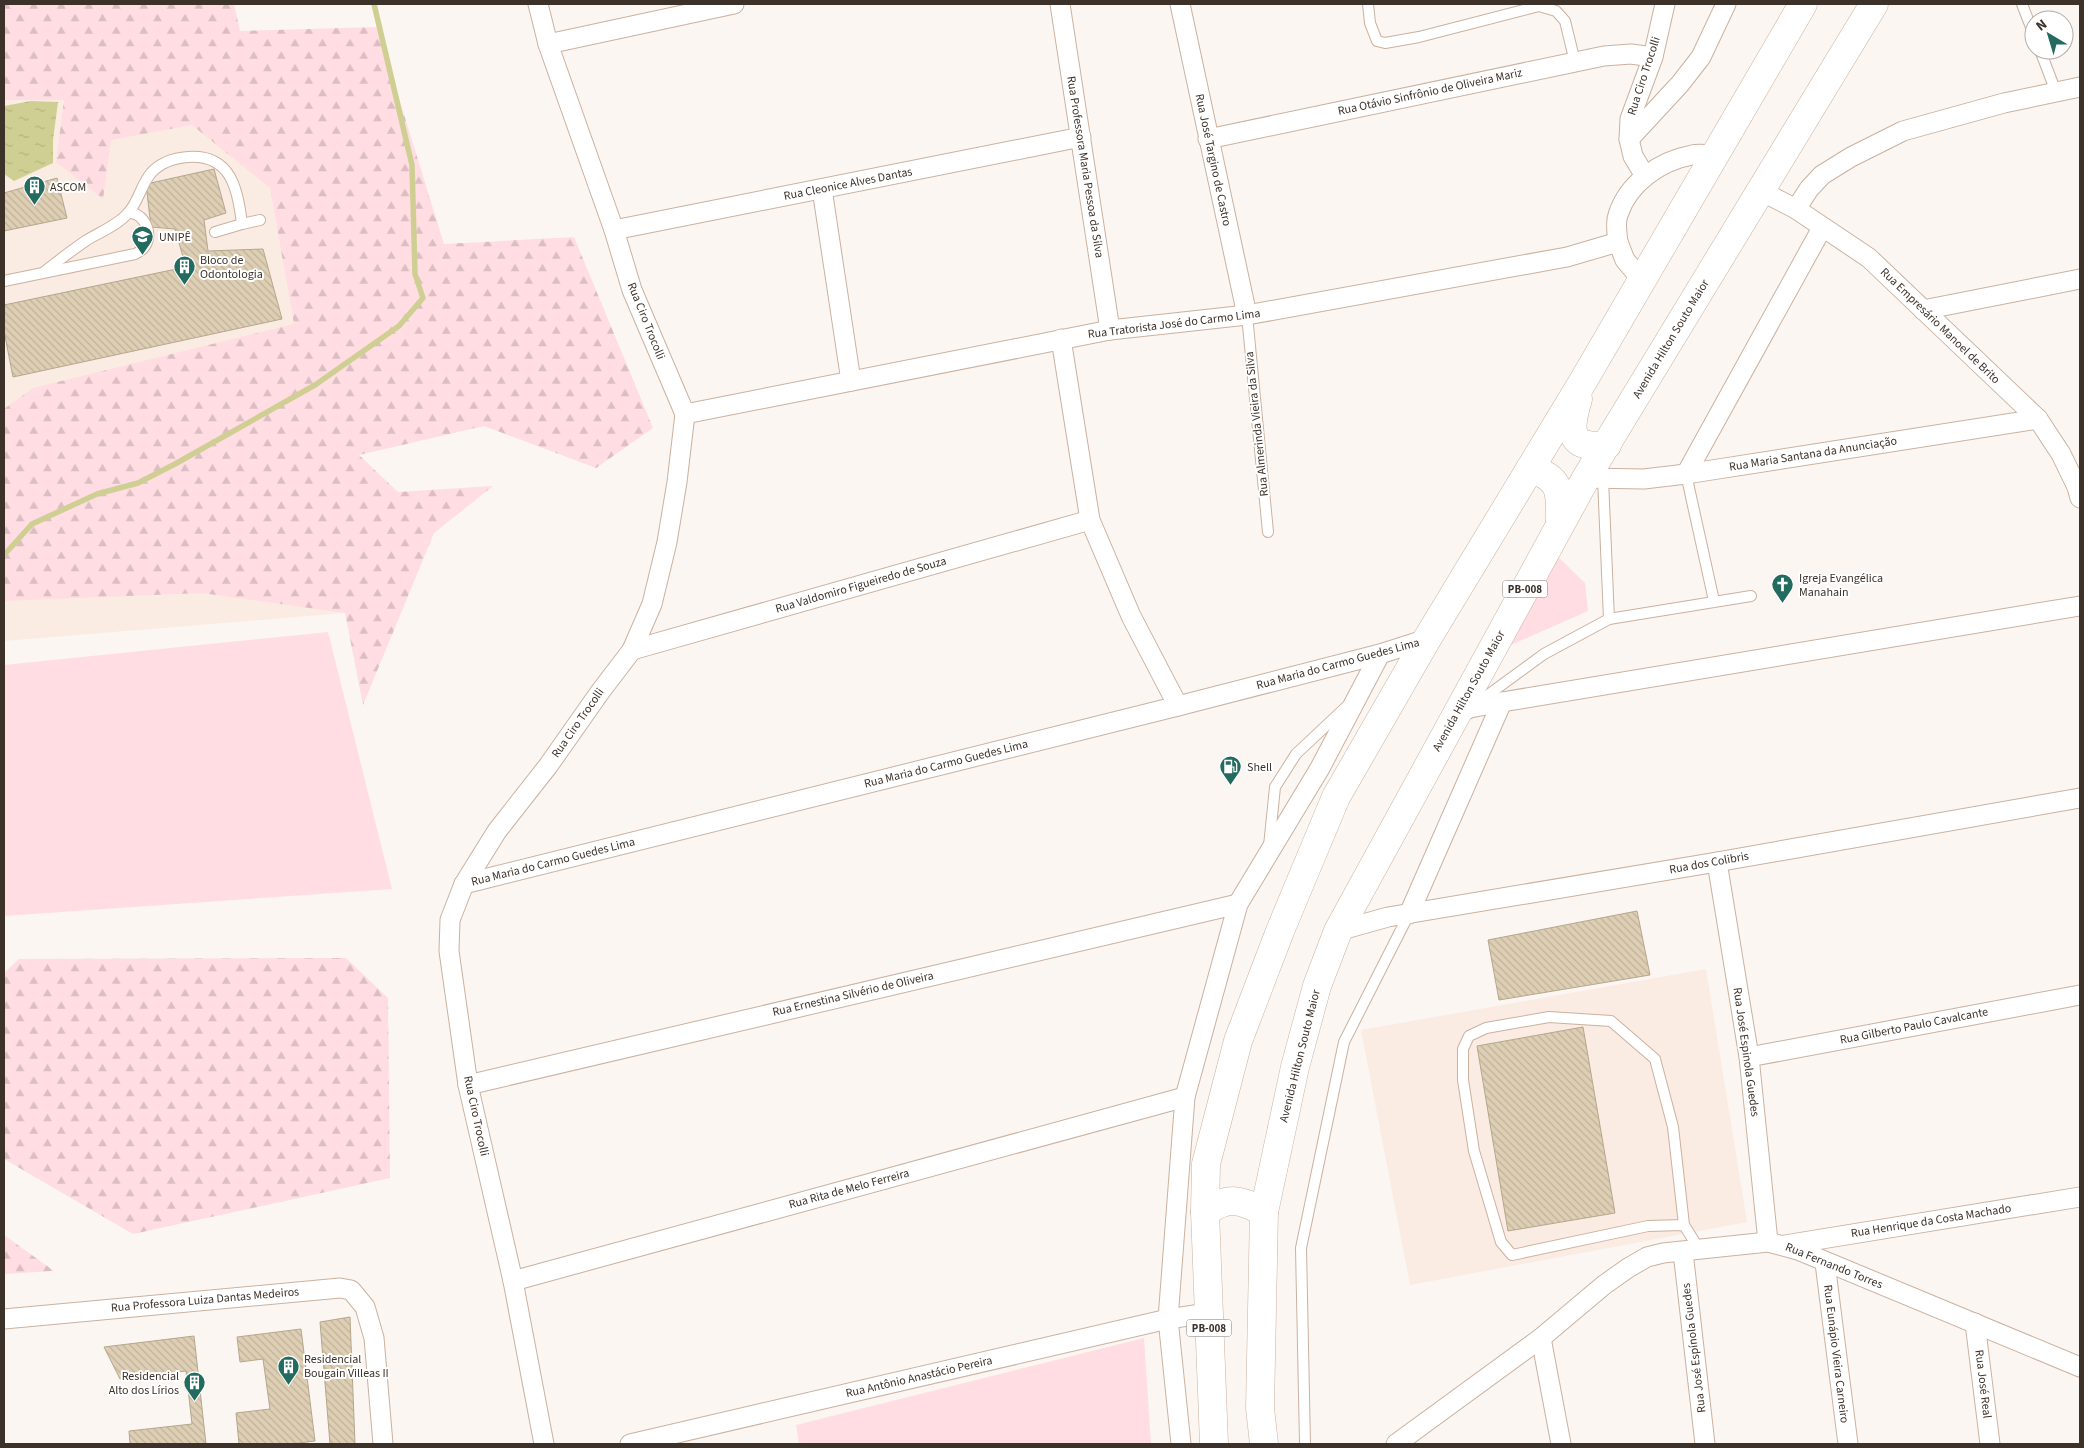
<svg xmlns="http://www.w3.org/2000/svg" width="2084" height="1448" viewBox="0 0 2084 1448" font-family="'Source Sans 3',sans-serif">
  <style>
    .built { fill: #faece2 }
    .grass { fill: #ffdde2 }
    .forest { fill: url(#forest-firs) }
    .water { fill: url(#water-ripples) }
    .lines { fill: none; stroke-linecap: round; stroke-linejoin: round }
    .stream { stroke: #d0cf93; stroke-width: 5.5 }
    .building { fill: url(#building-back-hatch); stroke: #b5a78d }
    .service-casing { stroke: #cbb19f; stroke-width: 12 }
    .minor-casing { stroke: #cbb19f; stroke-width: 21 }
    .primary-casing { stroke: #cbb19f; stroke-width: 29 }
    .service { stroke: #fff; stroke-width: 10 }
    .minor { stroke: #fff; stroke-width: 19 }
    .primary { stroke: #fff; stroke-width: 28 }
    .labels { text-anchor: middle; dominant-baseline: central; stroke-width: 4; stroke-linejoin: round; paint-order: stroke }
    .shield { fill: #fff; stroke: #76706a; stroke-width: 1 }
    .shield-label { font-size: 11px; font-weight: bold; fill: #3c322a }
    .street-label { font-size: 12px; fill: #3c322a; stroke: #fff }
    .poi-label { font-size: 12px; fill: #3c322a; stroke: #fff; text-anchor: start }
  </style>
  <defs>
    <pattern id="forest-firs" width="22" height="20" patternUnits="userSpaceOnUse" patternTransform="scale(1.25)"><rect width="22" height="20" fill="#ffdde2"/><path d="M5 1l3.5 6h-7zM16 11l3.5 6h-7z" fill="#dbbec2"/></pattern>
    <pattern id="water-ripples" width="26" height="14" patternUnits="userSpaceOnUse" patternTransform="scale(1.25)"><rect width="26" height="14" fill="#d0cf93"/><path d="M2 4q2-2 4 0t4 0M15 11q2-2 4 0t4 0" fill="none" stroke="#b4b27f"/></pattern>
    <pattern id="building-back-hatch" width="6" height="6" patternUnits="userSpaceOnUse" patternTransform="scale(1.25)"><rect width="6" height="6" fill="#decfb4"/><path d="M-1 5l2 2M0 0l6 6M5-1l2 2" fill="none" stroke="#bfb29b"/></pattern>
  </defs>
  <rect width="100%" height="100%" fill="#fbf6f2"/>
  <g class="built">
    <polygon points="4,4 234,4 270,188 345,613 4,641"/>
    <polygon points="1706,969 1747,1222 1410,1285 1361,1030"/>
  </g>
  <g class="grass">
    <polygon points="1548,547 1585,583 1588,611 1479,659"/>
    <polygon points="328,632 392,889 4,916 4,665"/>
    <polygon points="1144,1338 1151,1444 799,1444 796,1425"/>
  </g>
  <g class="forest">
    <polygon points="4,4 234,4 240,31 377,27 444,244 574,237 653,428 596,468 484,426 359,455 398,492 493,486 434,533 363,705 345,613 202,593 4,601 4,409 33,388 294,324 270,188 192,125 111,140 103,199 56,162 64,100 4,100"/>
    <polygon points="346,958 388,998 390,1178 133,1234 4,1159 4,973 19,959"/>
    <polygon points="4,1235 54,1271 4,1274"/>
  </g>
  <polygon class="water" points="31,101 58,102 53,140 53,163 14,181 4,174 4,106"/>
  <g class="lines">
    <polyline class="stream" points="4,555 32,524 97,494 138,483 175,464 315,385 399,326 423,298 415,274 412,165 374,4"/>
  </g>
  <g class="building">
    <polygon points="214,169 226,213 204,220 208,251 263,249 282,319 13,377 4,331 4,305 186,267 175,229 151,227 146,184"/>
    <polygon points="57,178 67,218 4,231 4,193"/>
    <polygon points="1637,911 1650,975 1499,1000 1488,940"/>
    <polygon points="1583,1027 1615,1213 1508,1231 1477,1046"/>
    <polygon points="350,1317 355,1444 330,1444 320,1322"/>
    <polygon points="301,1329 315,1441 291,1444 239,1444 236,1413 270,1409 263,1359 240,1362 237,1337"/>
    <polygon points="194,1336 206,1444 130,1444 129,1431 192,1424 186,1371 120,1379 104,1347"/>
  </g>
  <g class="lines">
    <defs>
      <g id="service">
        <polyline points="1368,4 1370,23 1377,41 1385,43 1419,37 1539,6 1556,11 1565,21 1575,62"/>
        <polyline points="2022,4 2034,35"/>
        <polyline points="2040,50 2056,92"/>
        <polyline points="242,224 260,220"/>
        <path d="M44,272C58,261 72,250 87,240C100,232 118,225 128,213C138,203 141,185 151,173C160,163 174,158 188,157C231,154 238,189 242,224L215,232"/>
        <path d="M4,281L135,254C160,243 145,211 129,213"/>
        <polyline points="1247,315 1268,532"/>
        <polyline points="1686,474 1714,601"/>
        <polyline points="1603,479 1609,619"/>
        <polyline points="1477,703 1544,654 1609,619 1751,596"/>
        <polyline points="1269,846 1275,787 1296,754 1346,707"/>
        <polyline points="1684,1225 1648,1226 1512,1255 1501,1242 1474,1151 1463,1080 1463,1049 1469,1036 1486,1028 1549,1017 1611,1021 1655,1059 1673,1127 1684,1225 1699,1249"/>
        <polyline points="1305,1444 1301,1248 1344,1042 1409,914"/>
      </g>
      <g id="minor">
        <polyline points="538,4 548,44 614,230 632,290 685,414 677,482 667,542 652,604 632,650 600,692 548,766 497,831 464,884 450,920 449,951 468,1085 513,1281 544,1444"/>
        <polyline points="1060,4 1110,330"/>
        <polyline points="1180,4 1247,315"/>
        <polyline points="548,44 734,4"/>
        <polyline points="1208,139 1604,56 1631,54 1653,57"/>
        <polyline points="1629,139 1680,84 1701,57 1726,4"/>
        <polyline points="1645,176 1633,156 1629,139 1630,119 1653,57 1665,4"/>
        <polyline points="822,189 851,381"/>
        <polyline points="1761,191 1796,209 1869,258 2038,419 2061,454 2077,487 2080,498"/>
        <polyline points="1796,209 1809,189 1822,175 1851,157 1903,131 2004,103 2080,87"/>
        <polyline points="614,230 1081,137"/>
        <path d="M1618,242C1617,234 1615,223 1618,215C1628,183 1660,161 1692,155C1699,153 1707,155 1715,155"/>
        <polyline points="1923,310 2080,279"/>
        <polyline points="1061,339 1090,520 1131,616 1178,706"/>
        <polyline points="685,414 1110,330 1247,315 1567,257 1618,242 1625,260 1642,280"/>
        <polyline points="1686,474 1822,228"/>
        <polyline points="1586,478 1644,479 1686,474 2038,419"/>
        <polyline points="632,650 1090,520"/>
        <polyline points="1456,714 1470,708 1502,702 2080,606"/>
        <polyline points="1717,862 1749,1057 1768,1242"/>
        <polyline points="464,884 1178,706 1380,654 1427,639"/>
        <polyline points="1409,914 1502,702"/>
        <polyline points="1338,931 1388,917 1717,862 2080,798"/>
        <polyline points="1749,1057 2080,995"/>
        <polyline points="468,1085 1238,904"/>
        <polyline points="1785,1245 2080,1197"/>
        <polyline points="1683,1252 1705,1444"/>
        <polyline points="1825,1263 1848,1444"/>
        <polyline points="513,1281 1185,1097"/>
        <polyline points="4,1319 340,1288 351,1290 365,1307 374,1338 383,1444"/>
        <polyline points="1975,1323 1990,1444"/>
        <polyline points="1541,1338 1561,1444"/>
        <polyline points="630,1444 1168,1319 1208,1313"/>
        <polyline points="1181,1444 1168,1319 1185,1097 1238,904 1320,768 1380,654"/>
        <polyline points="1396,1444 1541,1338 1604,1285 1628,1268 1647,1257 1663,1253 1768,1242 1798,1250 2080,1367"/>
      </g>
      <g id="primary">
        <path d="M1578,399C1569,429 1567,450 1607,445"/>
        <path d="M1530,469C1563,478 1560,494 1560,523"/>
        <path d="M1205,1212C1229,1196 1239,1199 1264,1212"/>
        <polyline points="1214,1444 1205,1212 1206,1164 1238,1041 1280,931 1336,797 1427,639 1582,383 1803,4"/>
        <polyline points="1264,1444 1260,1408 1264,1212 1295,1067 1317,986 1338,931 1586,478 1874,4"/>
      </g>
    </defs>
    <use href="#service" class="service-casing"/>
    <use href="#minor" class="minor-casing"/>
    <use href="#primary" class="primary-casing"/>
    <use href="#service" class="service"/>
    <use href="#minor" class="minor"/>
    <use href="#primary" class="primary"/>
  </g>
  <defs>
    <symbol id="building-pin" viewBox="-11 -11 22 30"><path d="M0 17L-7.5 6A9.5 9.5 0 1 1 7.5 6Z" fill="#246b5f" stroke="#fff"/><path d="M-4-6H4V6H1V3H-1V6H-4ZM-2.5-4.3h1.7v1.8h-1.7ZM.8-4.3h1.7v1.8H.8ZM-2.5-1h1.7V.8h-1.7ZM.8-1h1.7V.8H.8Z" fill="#fff"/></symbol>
    <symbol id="university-pin" viewBox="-11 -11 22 30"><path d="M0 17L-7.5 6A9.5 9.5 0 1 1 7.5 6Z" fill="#246b5f" stroke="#fff"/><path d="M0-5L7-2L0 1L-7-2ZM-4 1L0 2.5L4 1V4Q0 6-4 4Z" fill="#fff"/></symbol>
    <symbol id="church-pin" viewBox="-11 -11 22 30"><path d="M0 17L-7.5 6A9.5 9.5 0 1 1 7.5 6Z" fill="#246b5f" stroke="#fff"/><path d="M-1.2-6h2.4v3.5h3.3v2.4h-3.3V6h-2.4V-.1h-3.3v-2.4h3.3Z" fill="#fff"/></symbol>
    <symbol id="fuel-pin" viewBox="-11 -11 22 30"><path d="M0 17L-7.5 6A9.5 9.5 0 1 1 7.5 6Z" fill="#246b5f" stroke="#fff"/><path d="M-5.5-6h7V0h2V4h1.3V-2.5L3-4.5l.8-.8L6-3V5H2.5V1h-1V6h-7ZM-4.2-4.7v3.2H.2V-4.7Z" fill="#fff"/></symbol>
  </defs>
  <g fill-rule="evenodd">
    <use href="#building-pin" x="22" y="174" width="25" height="34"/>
    <use href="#university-pin" x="130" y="224" width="25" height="34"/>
    <use href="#building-pin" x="172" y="254" width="25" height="34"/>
    <use href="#church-pin" x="1770" y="572" width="25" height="34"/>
    <use href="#fuel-pin" x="1218" y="754" width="25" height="34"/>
    <use href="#building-pin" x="276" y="1354" width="25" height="34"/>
    <use href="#building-pin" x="182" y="1370" width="25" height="34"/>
  </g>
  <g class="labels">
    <g class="shield">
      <rect x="1502.5" y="580.5" width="45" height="17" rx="4"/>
      <rect x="1186.5" y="1319.5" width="45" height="17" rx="4"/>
    </g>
    <g class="shield-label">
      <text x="1525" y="589">PB-008</text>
      <text x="1209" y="1328">PB-008</text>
    </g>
    <g class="street-label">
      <text transform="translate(1644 76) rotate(-72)">Rua Ciro Trocolli</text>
      <text transform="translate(1430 92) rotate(-12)">Rua Otávio Sinfrônio de Oliveira Mariz</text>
      <text transform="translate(1213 160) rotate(78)">Rua José Targino de Castro</text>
      <text transform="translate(1085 167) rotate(81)">Rua Professora Maria Pessoa da Silva</text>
      <text transform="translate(848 184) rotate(-11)">Rua Cleonice Alves Dantas</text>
      <text transform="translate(646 321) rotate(68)">Rua Ciro Trocolli</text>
      <text transform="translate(1174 324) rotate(-7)">Rua Tratorista José do Carmo Lima</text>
      <text transform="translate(1940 326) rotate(44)">Rua Empresário Manoel de Brito</text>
      <text transform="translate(1671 339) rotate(-59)">Avenida Hilton Souto Maior</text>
      <text transform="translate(1257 424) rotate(-96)">Rua Almerinda Vieira da Silva</text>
      <text transform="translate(1813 454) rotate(-9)">Rua Maria Santana da Anunciação</text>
      <text transform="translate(861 585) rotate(-16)">Rua Valdomiro Figueiredo de Souza</text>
      <text transform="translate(1338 664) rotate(-15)">Rua Maria do Carmo Guedes Lima</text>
      <text transform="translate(1469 691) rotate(-61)">Avenida Hilton Souto Maior</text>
      <text transform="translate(578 723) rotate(-55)">Rua Ciro Trocolli</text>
      <text transform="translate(946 764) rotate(-14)">Rua Maria do Carmo Guedes Lima</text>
      <text transform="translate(553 862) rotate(-14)">Rua Maria do Carmo Guedes Lima</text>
      <text transform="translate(1709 863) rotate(-10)">Rua dos Colibris</text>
      <text transform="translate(853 994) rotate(-13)">Rua Ernestina Silvério de Oliveira</text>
      <text transform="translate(1914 1026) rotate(-11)">Rua Gilberto Paulo Cavalcante</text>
      <text transform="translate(1746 1052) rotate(82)">Rua José Espinola Guedes</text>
      <text transform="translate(1300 1056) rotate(-76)">Avenida Hilton Souto Maior</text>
      <text transform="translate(476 1116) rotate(78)">Rua Ciro Trocolli</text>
      <text transform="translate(849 1189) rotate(-15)">Rua Rita de Melo Ferreira</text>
      <text transform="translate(1931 1221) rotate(-9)">Rua Henrique da Costa Machado</text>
      <text transform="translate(1834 1266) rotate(22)">Rua Fernando Torres</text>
      <text transform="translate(205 1300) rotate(-5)">Rua Professora Luiza Dantas Medeiros</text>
      <text transform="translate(1694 1348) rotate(-97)">Rua José Espínola Guedes</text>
      <text transform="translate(1836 1354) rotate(83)">Rua Eunápio Vieira Carneiro</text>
      <text transform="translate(919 1377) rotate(-13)">Rua Antônio Anastácio Pereira</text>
      <text transform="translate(1983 1384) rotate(83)">Rua José Real</text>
    </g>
    <g class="poi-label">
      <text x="50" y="187">ASCOM</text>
      <text x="159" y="237">UNIPÊ</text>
      <text x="200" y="260">Bloco de<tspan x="200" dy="14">Odontologia</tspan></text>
      <text x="1799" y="578">Igreja Evangélica<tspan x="1799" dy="14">Manahain</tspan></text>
      <text x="1247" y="767">Shell</text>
      <text x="304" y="1359">Residencial<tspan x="304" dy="14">Bougain Villeas II</tspan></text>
      <text x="179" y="1376" text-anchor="end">Residencial<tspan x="179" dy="14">Alto dos Lírios</tspan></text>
    </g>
  </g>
  <rect width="2084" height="1448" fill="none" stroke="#3c322a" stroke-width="10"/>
  <g transform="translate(2049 35) rotate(322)"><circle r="24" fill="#ffffff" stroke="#b1adaa"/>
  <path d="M0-4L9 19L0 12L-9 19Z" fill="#246b5f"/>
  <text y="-8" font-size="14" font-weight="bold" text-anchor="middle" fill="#3c322a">N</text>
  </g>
</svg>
